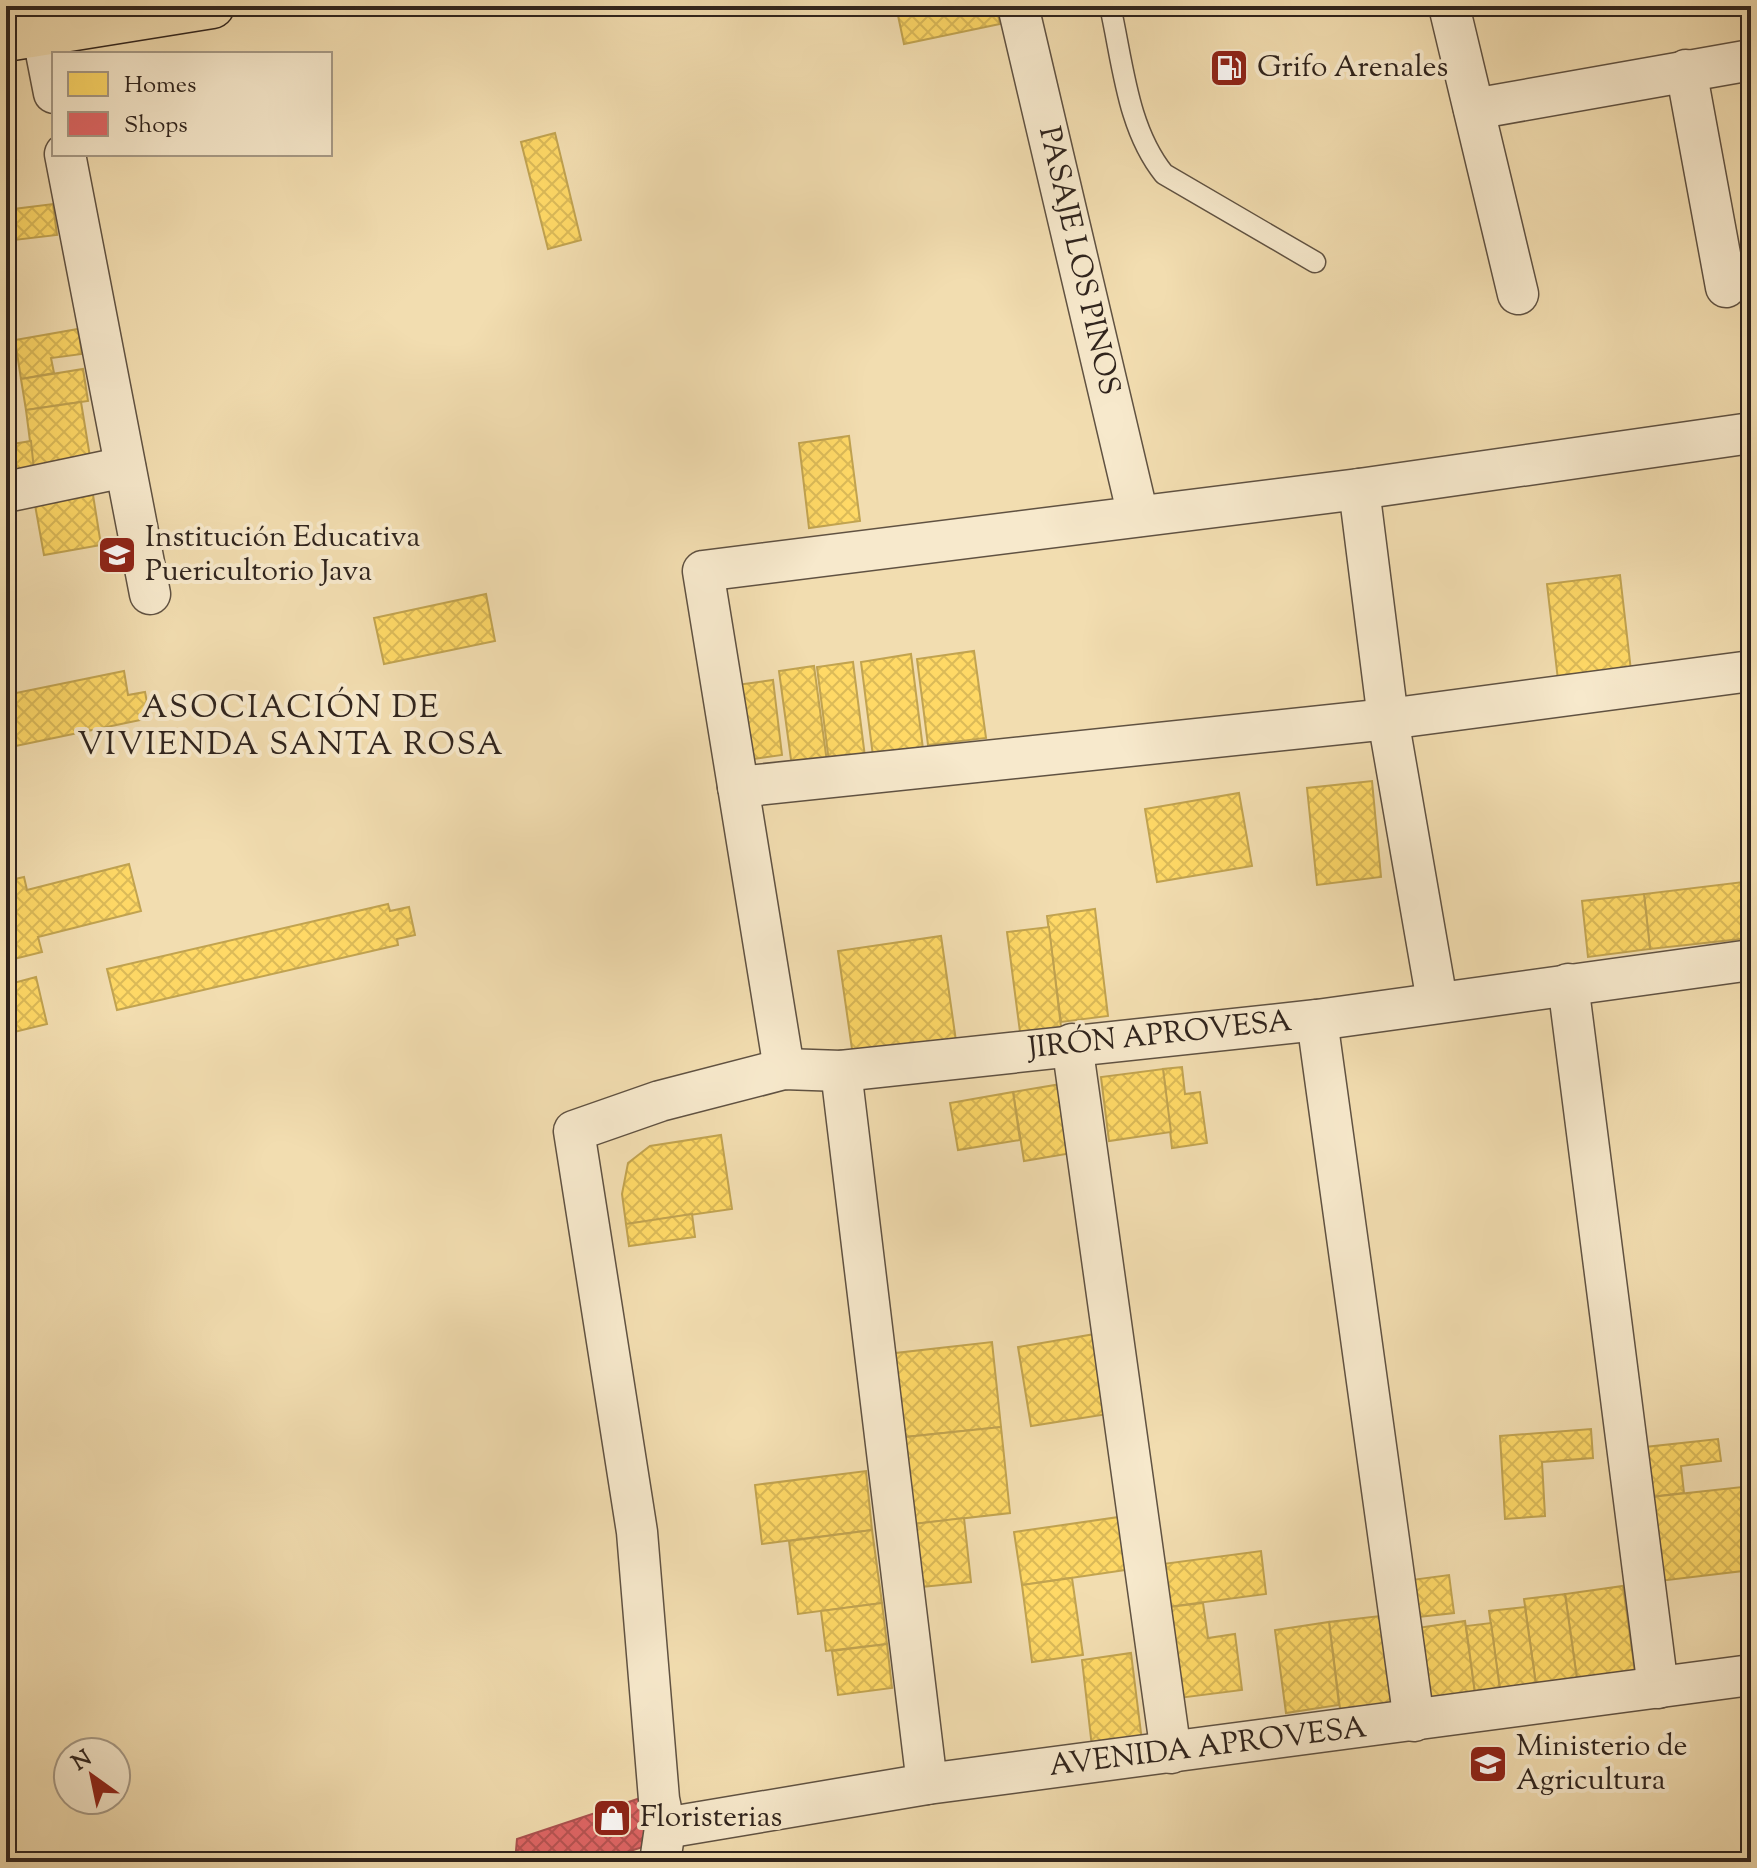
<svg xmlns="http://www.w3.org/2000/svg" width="1757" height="1868" viewBox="0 0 1757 1868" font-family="'Sorts Mill Goudy',serif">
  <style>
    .homes { fill: url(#homes-cross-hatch); stroke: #c1a350; stroke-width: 2 }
    .shops { fill: url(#shops-cross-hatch); stroke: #ab5250; stroke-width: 2 }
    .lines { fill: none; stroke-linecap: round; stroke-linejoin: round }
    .service-casing { stroke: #605242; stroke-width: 23 }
    .minor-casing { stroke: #605242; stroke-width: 43 }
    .primary-casing { stroke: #30241d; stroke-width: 47 }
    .service { stroke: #f7e9cc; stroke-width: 20 }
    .minor { stroke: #f7e9cc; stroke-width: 40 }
    .primary { stroke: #f2ddb0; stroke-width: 44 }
    .labels { text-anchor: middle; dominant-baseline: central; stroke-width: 8; stroke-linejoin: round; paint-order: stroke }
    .poi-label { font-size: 30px; fill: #30241d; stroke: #f7e9cc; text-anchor: start }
    .street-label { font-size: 30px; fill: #30241d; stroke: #f7e9cc }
    .neighbourhood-label { font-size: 32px; letter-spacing: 2px; fill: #30241d; stroke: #f7e9cc }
  </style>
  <defs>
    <pattern id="homes-cross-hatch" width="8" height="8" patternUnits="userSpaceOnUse" patternTransform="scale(2)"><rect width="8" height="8" fill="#ffd966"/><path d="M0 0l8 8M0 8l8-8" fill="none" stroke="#dbba58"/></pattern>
    <pattern id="shops-cross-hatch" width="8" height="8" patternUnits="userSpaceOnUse" patternTransform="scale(2)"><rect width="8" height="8" fill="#e06666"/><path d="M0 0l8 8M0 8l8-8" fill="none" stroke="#b65453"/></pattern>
  </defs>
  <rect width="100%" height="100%" fill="#f2ddb0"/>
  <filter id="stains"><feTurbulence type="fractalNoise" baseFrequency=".0025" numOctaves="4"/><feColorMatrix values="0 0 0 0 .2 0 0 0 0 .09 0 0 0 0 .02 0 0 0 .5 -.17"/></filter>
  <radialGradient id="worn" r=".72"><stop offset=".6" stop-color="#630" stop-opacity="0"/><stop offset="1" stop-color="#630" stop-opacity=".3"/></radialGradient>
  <g class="homes">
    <polygon points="896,6 996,6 1000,24 904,44"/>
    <polygon points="6,99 16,159 6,160"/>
    <polygon points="555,133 581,240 548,249 521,142"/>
    <polygon points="53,204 57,235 6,241 6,210"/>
    <polygon points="11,319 17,356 6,358 6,320"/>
    <polygon points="78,329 82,354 51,358 54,373 21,379 15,340"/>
    <polygon points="83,369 88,401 26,410 21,379"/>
    <polygon points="81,402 91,463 35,480 26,410"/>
    <polygon points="849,436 860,521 809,528 799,443"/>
    <polygon points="31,441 35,480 6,486 6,445"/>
    <polygon points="93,495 101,545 44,555 35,505"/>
    <polygon points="1620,575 1631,671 1558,680 1547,584"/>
    <polygon points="486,594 495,641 384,664 374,618"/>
    <polygon points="974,651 986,738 928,745 917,659"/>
    <polygon points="911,654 923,749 873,756 861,662"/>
    <polygon points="853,662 865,757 829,762 817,667"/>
    <polygon points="814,666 827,762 792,767 779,671"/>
    <polygon points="124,671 128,695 145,692 150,718 6,748 6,695"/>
    <polygon points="773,680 782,755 739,761 729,686"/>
    <polygon points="1372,781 1381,877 1317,885 1307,788"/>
    <polygon points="1239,793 1252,866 1157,882 1145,809"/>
    <polygon points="129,864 141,911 38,937 42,952 6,961 6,881 24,877 27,890"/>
    <polygon points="1751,873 1751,938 1750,938 1742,874"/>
    <polygon points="1743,882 1750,938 1650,949 1644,894"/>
    <polygon points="1644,894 1650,949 1588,957 1582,901"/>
    <polygon points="388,904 390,911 409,907 415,935 397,939 398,945 117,1010 107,969"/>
    <polygon points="1095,909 1108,1016 1061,1022 1047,916"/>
    <polygon points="1049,927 1061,1027 1020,1032 1007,932"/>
    <polygon points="941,936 956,1041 853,1056 838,951"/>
    <polygon points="36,977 47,1024 6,1034 6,985"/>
    <polygon points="1182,1067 1185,1094 1200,1092 1207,1143 1172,1148 1163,1069"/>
    <polygon points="1163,1069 1171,1132 1109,1141 1101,1077"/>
    <polygon points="1061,1084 1072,1153 1024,1161 1013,1092"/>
    <polygon points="1013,1092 1020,1140 958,1150 950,1103"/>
    <polygon points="721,1135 732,1209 626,1224 622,1194 628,1163 650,1146"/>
    <polygon points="692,1214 695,1237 629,1246 626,1224"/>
    <polygon points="1095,1334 1108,1414 1031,1426 1018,1347"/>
    <polygon points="992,1342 1001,1427 896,1438 887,1354"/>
    <polygon points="1001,1427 1010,1513 905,1525 896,1438"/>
    <polygon points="1591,1429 1593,1458 1542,1462 1545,1516 1505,1519 1500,1436"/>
    <polygon points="1718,1439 1721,1461 1681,1466 1684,1493 1642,1498 1636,1448"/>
    <polygon points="866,1471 872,1530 762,1544 755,1485"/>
    <polygon points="1742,1487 1751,1570 1651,1582 1642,1498"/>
    <polygon points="1119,1517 1126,1570 1022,1585 1014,1532"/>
    <polygon points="964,1518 971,1582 912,1588 905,1525"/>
    <polygon points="872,1530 882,1603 798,1614 789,1541"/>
    <polygon points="1261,1551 1266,1594 1160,1608 1155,1565"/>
    <polygon points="1449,1575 1454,1613 1400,1619 1396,1582"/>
    <polygon points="1072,1578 1083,1655 1032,1662 1022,1585"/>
    <polygon points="1623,1586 1635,1671 1577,1679 1565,1594"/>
    <polygon points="1565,1594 1577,1679 1536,1685 1524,1599"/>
    <polygon points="882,1603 887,1644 826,1651 821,1611"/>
    <polygon points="1203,1603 1208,1638 1235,1634 1242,1690 1171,1699 1160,1608"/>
    <polygon points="1525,1607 1536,1685 1500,1690 1489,1611"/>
    <polygon points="1380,1616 1391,1703 1340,1709 1329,1622"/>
    <polygon points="1465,1621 1475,1693 1414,1702 1404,1630"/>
    <polygon points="1329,1622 1339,1705 1286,1713 1275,1630"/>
    <polygon points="1491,1623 1500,1690 1475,1693 1466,1626"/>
    <polygon points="887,1644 892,1688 838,1695 832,1651"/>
    <polygon points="1131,1653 1142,1741 1092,1747 1082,1660"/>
  </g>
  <polygon class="shops" points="643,1797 646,1846 595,1862 515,1862 517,1839"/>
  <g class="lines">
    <defs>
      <path id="service" d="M1110,6C1123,63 1127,128 1164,174L1315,262"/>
      <g id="minor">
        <polyline points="1018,6 1138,516"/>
        <polyline points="1449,6 1518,294"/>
        <polyline points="42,32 54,93"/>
        <polyline points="1686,70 1726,287"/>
        <polyline points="1474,109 1751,60"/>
        <polyline points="65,154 150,594"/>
        <polyline points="1359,489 1388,719 1437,1001"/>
        <polyline points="6,492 125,467"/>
        <polyline points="738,787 1388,719 1751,671"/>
        <polyline points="1568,984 1658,1688"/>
        <polyline points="1317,1020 1414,1721"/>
        <polyline points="1072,1044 1171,1753"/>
        <polyline points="784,1069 703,571 1359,489 1751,433"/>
        <polyline points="841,1071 927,1784"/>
        <polyline points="665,1828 927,1784 1751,1675"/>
        <polyline points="660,1862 665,1828 659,1799 637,1532 574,1131 660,1101 784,1069 841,1071 1317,1020 1751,960"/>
      </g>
      <polyline id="primary" points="6,39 212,6"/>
    </defs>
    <use href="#service" class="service-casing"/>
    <use href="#minor" class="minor-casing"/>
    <use href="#primary" class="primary-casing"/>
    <use href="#service" class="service"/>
    <use href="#minor" class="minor"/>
    <use href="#primary" class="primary"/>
  </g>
  <defs>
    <symbol id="fuel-square" viewBox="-11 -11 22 22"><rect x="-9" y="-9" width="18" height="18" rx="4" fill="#8f2418" stroke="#f7e9cc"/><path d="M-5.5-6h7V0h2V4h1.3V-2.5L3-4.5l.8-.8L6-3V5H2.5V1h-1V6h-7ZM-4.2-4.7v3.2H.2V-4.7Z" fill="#fff"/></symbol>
    <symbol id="school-square" viewBox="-11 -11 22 22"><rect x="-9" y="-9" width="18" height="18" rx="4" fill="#8f2418" stroke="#f7e9cc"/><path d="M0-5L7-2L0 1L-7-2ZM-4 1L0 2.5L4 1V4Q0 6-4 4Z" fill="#fff"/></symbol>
    <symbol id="shop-square" viewBox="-11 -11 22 22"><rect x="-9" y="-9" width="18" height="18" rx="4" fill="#8f2418" stroke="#f7e9cc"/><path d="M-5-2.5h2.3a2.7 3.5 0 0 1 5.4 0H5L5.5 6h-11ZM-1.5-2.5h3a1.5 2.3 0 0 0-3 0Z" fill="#fff"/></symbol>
  </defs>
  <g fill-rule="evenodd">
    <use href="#fuel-square" x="1207" y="46" width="44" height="44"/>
    <use href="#school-square" x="95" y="533" width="44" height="44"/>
    <use href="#school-square" x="1466" y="1742" width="44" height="44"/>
    <use href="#shop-square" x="590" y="1796" width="44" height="44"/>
  </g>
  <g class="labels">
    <g class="poi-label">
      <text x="1257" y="68">Grifo Arenales</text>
      <text x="145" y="538">Institución Educativa<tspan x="145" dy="34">Puericultorio Java</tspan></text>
      <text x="1516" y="1747">Ministerio de<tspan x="1516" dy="34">Agricultura</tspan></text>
      <text x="640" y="1818">Floristerias</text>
    </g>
    <g class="street-label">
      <text transform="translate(1078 261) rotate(77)">PASAJE LOS PINOS</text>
      <text transform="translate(1160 1036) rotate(-6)">JIRÓN APROVESA</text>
      <text transform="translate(1208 1748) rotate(-7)">AVENIDA APROVESA</text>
    </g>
    <g class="neighbourhood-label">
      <text x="291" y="709">ASOCIACIÓN DE<tspan x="291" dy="37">VIVIENDA SANTA ROSA</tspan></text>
    </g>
  </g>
  <rect width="1757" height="1868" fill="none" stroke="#f2ddb0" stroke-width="32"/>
  <rect x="8" y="8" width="1741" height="1852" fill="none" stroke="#30241d" stroke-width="4"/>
  <rect x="16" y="16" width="1725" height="1836" fill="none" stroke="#30241d" stroke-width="2"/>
  <rect x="52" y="52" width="280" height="104" fill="#f7e9cc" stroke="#a79a86" stroke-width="2"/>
  <rect x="68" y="72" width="40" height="24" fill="#ffd966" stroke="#a79a86" stroke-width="2"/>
  <text x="124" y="92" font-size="24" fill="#30241d">Homes</text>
  <rect x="68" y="112" width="40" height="24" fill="#e06666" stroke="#a79a86" stroke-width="2"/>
  <text x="124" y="132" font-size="24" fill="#30241d">Shops</text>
  <g transform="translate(92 1776) rotate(327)"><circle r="38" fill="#f7e9cc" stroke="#a79a86" stroke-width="2"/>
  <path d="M0-6L14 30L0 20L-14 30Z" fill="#8f2418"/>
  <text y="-12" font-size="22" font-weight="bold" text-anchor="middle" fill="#30241d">N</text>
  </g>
  <rect width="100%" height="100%" filter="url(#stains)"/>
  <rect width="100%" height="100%" fill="url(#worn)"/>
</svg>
